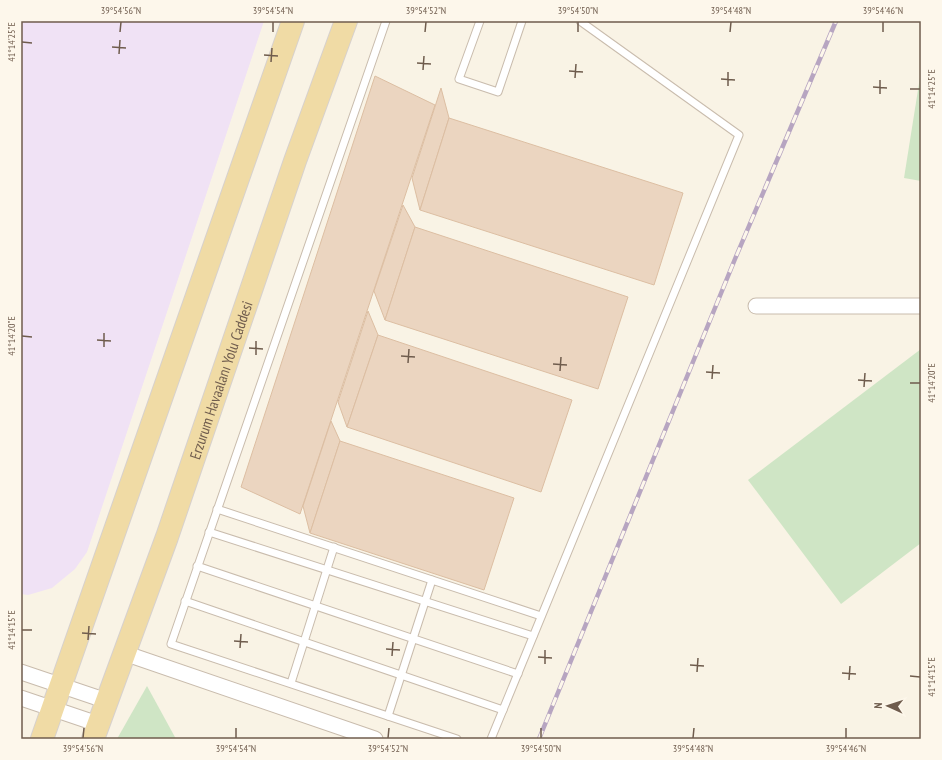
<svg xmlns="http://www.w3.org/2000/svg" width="942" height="760" viewBox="0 0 942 760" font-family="'PT Sans Narrow',sans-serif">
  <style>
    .education { fill: #f0e2f5 }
    .green { fill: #cfe5c5 }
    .building { fill: #ebd5c0; stroke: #dcbea2 }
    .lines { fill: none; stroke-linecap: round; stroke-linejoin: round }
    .service-casing { stroke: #c9bcad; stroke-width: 9 }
    .minor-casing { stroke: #c9bcad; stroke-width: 17 }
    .primary-casing { stroke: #d7d1cd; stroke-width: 24 }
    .service { stroke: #fff; stroke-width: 7 }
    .minor { stroke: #fff; stroke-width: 15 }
    .primary { stroke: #f0dba5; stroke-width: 22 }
    .rail-casing { stroke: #b7a5c1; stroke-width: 4.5 }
    .rail { stroke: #fdf7eb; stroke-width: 3; stroke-dasharray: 9; stroke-linecap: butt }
    .ticks { fill: none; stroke: #6f5c4d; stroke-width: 1.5 }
    .labels { text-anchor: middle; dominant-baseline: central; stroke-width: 4; stroke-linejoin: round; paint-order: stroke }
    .street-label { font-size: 15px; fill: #6f5c4d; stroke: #fdf7eb }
    .neatline { fill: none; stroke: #6f5c4d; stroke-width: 1.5 }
    .ticks-label { font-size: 10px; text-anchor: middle; fill: #6f5c4d }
  </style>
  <rect width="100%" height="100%" fill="#f9f3e5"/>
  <polygon class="education" points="21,21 264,21 87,552 75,569 52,588 28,595 21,594"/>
  <g class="green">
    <polygon points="921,71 921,181 904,178"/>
    <polygon points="921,349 921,543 841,604 748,480"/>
    <polygon points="147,686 176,739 117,739"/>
  </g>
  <g class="building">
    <polygon points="375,76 435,105 300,514 241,487"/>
    <polygon points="441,88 449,118 420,210 412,178"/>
    <polygon points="449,118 683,193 654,285 420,210"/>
    <polygon points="403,205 415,227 385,320 374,291"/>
    <polygon points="415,227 628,297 598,389 385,320"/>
    <polygon points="368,311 378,335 347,427 338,402"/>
    <polygon points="378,335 572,400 541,492 347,427"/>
    <polygon points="331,421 340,441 310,533 303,506"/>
    <polygon points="340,441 514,498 484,590 310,533"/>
  </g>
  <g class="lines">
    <defs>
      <g id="service">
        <polyline points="386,21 171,644 457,739"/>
        <polyline points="480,21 459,79 498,92 522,21"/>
        <polyline points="217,509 541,616"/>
        <polyline points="209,532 533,636"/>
        <polyline points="197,566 518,674"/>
        <polyline points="185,601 503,710"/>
        <polyline points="291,683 334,547"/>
        <polyline points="388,716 432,580"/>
        <polyline points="491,739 739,135 580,21"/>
      </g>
      <g id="minor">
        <polyline points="756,306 921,306"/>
        <polyline points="124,653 375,739"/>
        <polyline points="21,672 107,701"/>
        <polyline points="21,698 98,724"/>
      </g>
      <g id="primary">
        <polyline points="42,739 293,21"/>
        <path id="s1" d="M93,739L167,537L295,161L346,21"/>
      </g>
    </defs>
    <use href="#service" class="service-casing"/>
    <use href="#minor" class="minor-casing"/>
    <use href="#primary" class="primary-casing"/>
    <use href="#service" class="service"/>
    <use href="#minor" class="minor"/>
    <use href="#primary" class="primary"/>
    <defs>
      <polyline id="rail" points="539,739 735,259 836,21"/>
    </defs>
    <use href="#rail" class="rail-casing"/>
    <use href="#rail" class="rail"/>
  </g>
  <path class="ticks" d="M120,32L121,22M273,32V22M425,32L426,22M578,32V22M730,32L731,22M883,32V22M22,42L32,43M112,47L126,48M119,54L120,40M264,55L278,56M271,62L272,48M417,63L431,64M423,70L424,56M569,71L583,72M575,78L576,64M721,79L735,80M728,86V72M873,87L887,88M910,89H920M880,94V80M22,336L32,337M97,340L111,341M104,347V333M249,348L263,349M256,355V341M401,356L415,357M408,363L409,349M553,364L567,365M560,371L561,357M706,372L720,373M712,379L713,365M858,380L872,381M910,383H920M864,387L865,373M22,630H32M82,633L96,634M88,640L89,626M234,641L248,642M240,648L241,634M386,649L400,650M392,656L393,642M538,657L552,658M545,664V650M690,665L704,666M697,672L698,658M842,673L856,674M910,676L920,677M849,680L850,666M83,738L84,728M236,738V728M388,738L389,728M541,738V728M693,738L694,728M846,738V728"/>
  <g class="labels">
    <g class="street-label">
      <text stroke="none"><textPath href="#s1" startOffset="381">Erzurum Havaalanı Yolu Caddesi</textPath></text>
    </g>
  </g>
  <rect width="942" height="760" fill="none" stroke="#fdf7eb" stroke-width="44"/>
  <g transform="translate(888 706) rotate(273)" stroke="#fdf7eb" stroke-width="3" paint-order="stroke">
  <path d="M0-3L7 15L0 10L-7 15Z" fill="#6f5c4d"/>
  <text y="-6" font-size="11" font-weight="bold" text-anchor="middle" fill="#6f5c4d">N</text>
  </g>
  <rect x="22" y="22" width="898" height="716" class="neatline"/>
  <g class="ticks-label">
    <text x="121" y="14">39°54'56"N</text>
    <text x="273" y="14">39°54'54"N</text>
    <text x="426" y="14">39°54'52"N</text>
    <text x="578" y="14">39°54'50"N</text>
    <text x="731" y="14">39°54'48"N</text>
    <text x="883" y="14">39°54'46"N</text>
    <text transform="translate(11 42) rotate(-90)" y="4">41°14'25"E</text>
    <text transform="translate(931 89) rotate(-90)" y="4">41°14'25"E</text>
    <text transform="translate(11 336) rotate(-90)" y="4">41°14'20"E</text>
    <text transform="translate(931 383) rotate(-90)" y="4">41°14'20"E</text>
    <text transform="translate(11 630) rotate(-90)" y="4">41°14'15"E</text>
    <text transform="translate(931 677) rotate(-90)" y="4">41°14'15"E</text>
    <text x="83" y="752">39°54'56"N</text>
    <text x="236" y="752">39°54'54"N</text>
    <text x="388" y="752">39°54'52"N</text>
    <text x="541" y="752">39°54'50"N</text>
    <text x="693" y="752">39°54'48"N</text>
    <text x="846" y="752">39°54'46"N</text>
  </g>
</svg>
